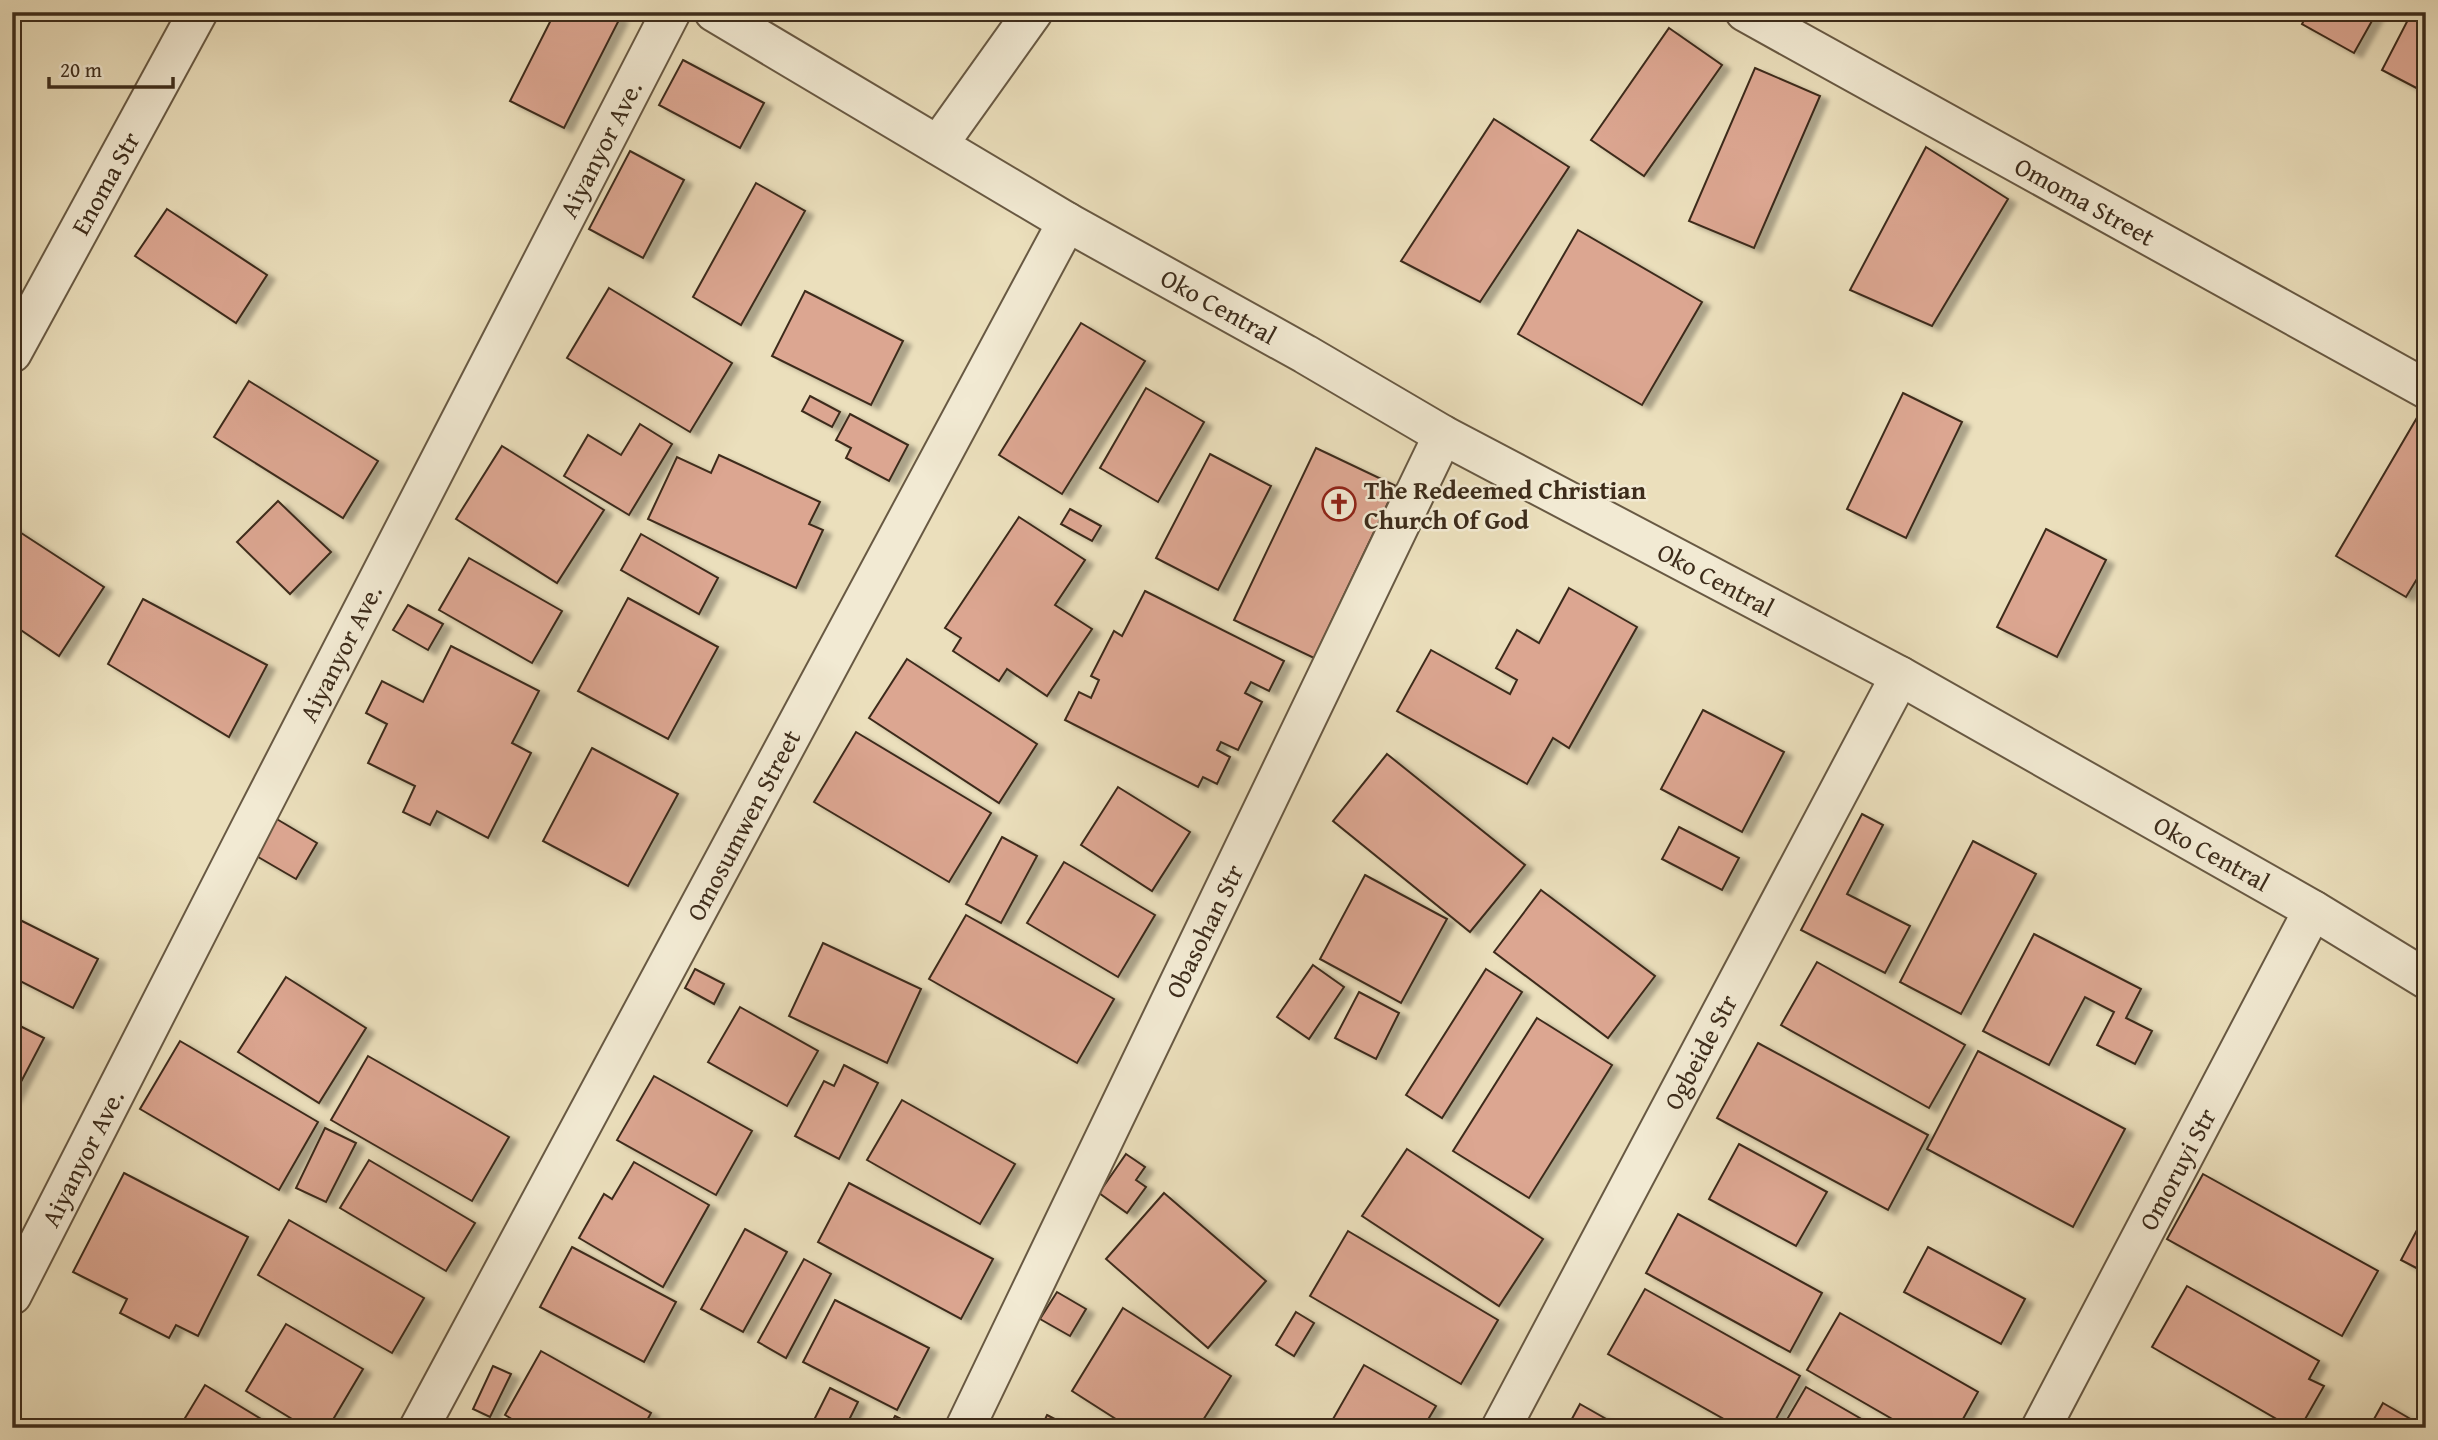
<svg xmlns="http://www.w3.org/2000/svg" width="2438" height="1440" viewBox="0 0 2438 1440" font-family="'Gentium Book Plus',serif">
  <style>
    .building { fill: #dca691; stroke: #3d2c1b; stroke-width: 2; filter: url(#shadow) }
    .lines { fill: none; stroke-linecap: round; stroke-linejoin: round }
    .minor-casing { stroke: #685943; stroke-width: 42 }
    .minor { stroke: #f2ead3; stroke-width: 38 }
    .labels { text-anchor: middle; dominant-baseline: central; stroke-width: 5; stroke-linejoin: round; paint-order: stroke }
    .street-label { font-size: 26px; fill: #3d2c1b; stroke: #f2ead3 }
    .poi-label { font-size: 26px; font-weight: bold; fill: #3d2c1b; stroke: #f2ead3; text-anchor: start }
  </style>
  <defs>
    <filter id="shadow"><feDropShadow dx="8" dy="4.5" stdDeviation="2" flood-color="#0004"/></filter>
  </defs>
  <rect width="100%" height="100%" fill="#ebdfbc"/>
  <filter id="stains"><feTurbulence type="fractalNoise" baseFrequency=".00286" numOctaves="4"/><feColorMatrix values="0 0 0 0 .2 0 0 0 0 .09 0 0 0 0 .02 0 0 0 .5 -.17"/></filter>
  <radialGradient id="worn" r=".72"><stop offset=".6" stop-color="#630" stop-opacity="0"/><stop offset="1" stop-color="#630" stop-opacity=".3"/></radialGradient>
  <g class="building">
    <polygon points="555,12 609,12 620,18 564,128 510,101"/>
    <polygon points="2308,12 2377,12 2354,53 2302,24"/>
    <polygon points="2412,12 2426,12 2426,93 2382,70"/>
    <polygon points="1669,28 1722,65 1644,176 1591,140"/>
    <polygon points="683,60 764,103 740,148 659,105"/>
    <polygon points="1755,68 1820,96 1754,248 1689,221"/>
    <polygon points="1494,119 1569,167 1480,302 1401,261"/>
    <polygon points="1926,147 2008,199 1932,326 1850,290"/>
    <polygon points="630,151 684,180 643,258 589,229"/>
    <polygon points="756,183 805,211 741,325 693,297"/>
    <polygon points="167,209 267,275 236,323 135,256"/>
    <polygon points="1578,230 1702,302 1642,405 1518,334"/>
    <polygon points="609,288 732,363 690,432 567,358"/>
    <polygon points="805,291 903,341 871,405 772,356"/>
    <polygon points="1081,323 1145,361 1062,494 999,455"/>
    <polygon points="249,381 378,461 343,518 214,437"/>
    <polygon points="1146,388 1204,422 1158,502 1100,468"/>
    <polygon points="1903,393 1962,422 1906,538 1847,509"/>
    <polygon points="810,396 840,412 832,427 802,411"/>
    <polygon points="850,414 908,445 889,481 846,458 851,448 836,440"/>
    <polygon points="2418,416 2426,421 2426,564 2406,597 2336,556"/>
    <polygon points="640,424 672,444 629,515 564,476 588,435 621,455"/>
    <polygon points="502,446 604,510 557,583 456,519"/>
    <polygon points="1316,448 1396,486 1314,658 1234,620"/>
    <polygon points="1210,454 1271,486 1218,590 1156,558"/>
    <polygon points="719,455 820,502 809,524 823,530 796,588 648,519 677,457 711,473"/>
    <polygon points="278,501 331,552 290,594 237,542"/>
    <polygon points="1070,509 1101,526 1092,541 1061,524"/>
    <polygon points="1019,517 1085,560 1055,605 1092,629 1047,696 1007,669 999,681 953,651 961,638 945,628"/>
    <polygon points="12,527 104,587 59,656 12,624"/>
    <polygon points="2046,529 2106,560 2057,657 1997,627"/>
    <polygon points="641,534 718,578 699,614 621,570"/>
    <polygon points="469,558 562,611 532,663 439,610"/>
    <polygon points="1569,588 1637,627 1569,748 1553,738 1527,784 1397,711 1431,650 1510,694 1517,680 1496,668 1517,630 1539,643"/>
    <polygon points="1145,591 1284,661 1269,691 1251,682 1245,693 1262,702 1238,750 1221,742 1217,750 1230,757 1217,784 1203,777 1198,787 1065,720 1079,692 1091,698 1099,680 1091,676 1114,631 1122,636"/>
    <polygon points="628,598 718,647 668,739 578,691"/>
    <polygon points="143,599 267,665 229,737 108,664"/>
    <polygon points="408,605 443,624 428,650 393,630"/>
    <polygon points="451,646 539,691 512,743 531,753 488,838 437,811 430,825 403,812 415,786 368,763 387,724 366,713 382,681 423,702"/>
    <polygon points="907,659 1037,744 999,803 869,718"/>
    <polygon points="1703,710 1784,752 1742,832 1661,789"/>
    <polygon points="856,732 991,813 949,882 814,802"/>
    <polygon points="592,748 678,794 628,886 543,841"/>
    <polygon points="1387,754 1525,865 1470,932 1333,821"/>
    <polygon points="1118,787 1190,832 1152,891 1081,845"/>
    <polygon points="1862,814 1883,825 1847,894 1910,926 1885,973 1801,930"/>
    <polygon points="275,818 317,843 296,879 253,854"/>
    <polygon points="1679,827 1739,858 1722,890 1662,859"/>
    <polygon points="1002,837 1037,856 1001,923 966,904"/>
    <polygon points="1973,841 2036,874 1961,1014 1900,982"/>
    <polygon points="1064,862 1155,915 1118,977 1027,923"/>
    <polygon points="1365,875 1447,919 1401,1003 1320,959"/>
    <polygon points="1541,890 1655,976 1608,1038 1494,952"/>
    <polygon points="966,915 1114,999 1077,1063 929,979"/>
    <polygon points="12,916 98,959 73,1008 12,977"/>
    <polygon points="2034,934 2141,989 2126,1018 2152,1031 2135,1064 2097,1045 2114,1012 2085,997 2049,1065 1983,1031"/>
    <polygon points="823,943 921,989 887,1063 789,1016"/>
    <polygon points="1817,962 1965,1045 1929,1108 1781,1025"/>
    <polygon points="1313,965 1344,987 1309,1039 1277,1017"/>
    <polygon points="695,969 724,984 714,1004 685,988"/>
    <polygon points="1486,969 1522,992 1442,1118 1406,1095"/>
    <polygon points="286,977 366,1028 319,1103 238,1052"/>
    <polygon points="1359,992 1399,1013 1376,1059 1335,1038"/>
    <polygon points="740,1007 818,1051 787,1106 708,1062"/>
    <polygon points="1537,1018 1612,1065 1529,1198 1453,1151"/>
    <polygon points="12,1022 44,1038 12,1099"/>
    <polygon points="180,1041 318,1122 279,1190 140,1109"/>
    <polygon points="1758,1043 1928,1135 1888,1210 1717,1118"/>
    <polygon points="1978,1051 2125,1129 2073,1227 1927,1149"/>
    <polygon points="368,1056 509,1137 472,1201 331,1120"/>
    <polygon points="844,1065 878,1083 839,1159 795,1136 824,1081 834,1086"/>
    <polygon points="654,1076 752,1131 716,1195 617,1140"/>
    <polygon points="902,1100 1015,1164 980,1224 867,1160"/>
    <polygon points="325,1128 356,1143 326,1202 296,1188"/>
    <polygon points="1739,1144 1827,1192 1796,1246 1709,1199"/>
    <polygon points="1407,1149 1543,1239 1499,1306 1362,1216"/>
    <polygon points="1126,1154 1145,1167 1136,1180 1146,1187 1127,1213 1099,1193"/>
    <polygon points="369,1160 475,1223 446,1271 340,1208"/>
    <polygon points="634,1162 709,1205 663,1287 579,1238 604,1194 612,1199"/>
    <polygon points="124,1173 248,1237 198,1336 176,1325 169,1338 120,1313 127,1299 73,1272"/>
    <polygon points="2203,1174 2378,1271 2342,1336 2167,1239"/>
    <polygon points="849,1183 993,1259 961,1319 818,1242"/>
    <polygon points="1164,1193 1266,1281 1208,1348 1106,1259"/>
    <polygon points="2426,1213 2426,1273 2401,1260"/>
    <polygon points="1678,1214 1822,1293 1790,1352 1646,1273"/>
    <polygon points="289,1220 424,1298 392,1353 258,1275"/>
    <polygon points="745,1229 787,1252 743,1332 701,1309"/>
    <polygon points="1348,1231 1498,1320 1461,1384 1310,1296"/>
    <polygon points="572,1247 676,1302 644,1362 540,1307"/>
    <polygon points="1928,1247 2025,1299 2001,1344 1904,1292"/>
    <polygon points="804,1259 831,1274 786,1358 758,1342"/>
    <polygon points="2187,1286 2319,1361 2309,1379 2324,1386 2300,1428 2292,1428 2152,1347"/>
    <polygon points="1645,1289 1800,1376 1771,1428 1740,1428 1608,1354"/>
    <polygon points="1057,1292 1086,1309 1070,1336 1040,1319"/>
    <polygon points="835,1300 929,1348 897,1410 803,1362"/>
    <polygon points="1123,1308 1231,1376 1198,1428 1130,1428 1072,1391"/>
    <polygon points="1296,1312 1314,1323 1294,1356 1276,1345"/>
    <polygon points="1840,1313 1978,1392 1958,1428 1908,1428 1807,1370"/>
    <polygon points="286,1324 363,1369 328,1428 307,1428 246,1391"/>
    <polygon points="541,1351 651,1413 643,1428 527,1428 505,1415"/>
    <polygon points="1364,1365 1436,1406 1423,1428 1329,1426"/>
    <polygon points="493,1366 511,1374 490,1417 473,1409"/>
    <polygon points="205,1385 276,1428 179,1428"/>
    <polygon points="1806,1387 1877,1428 1782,1428"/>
    <polygon points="830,1388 858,1402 845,1428 825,1428 813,1422"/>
    <polygon points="2383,1403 2426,1428 2369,1428"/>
    <polygon points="1580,1404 1622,1428 1567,1428"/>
    <polygon points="1047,1415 1072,1428 1041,1428"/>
    <polygon points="895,1416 919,1428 889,1428"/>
  </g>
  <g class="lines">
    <defs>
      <g id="minor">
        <polyline points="714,12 1067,222 1305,354 1443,435 1900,676 2313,910 2426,979"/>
        <polyline points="1745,12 2426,389"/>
        <polyline points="938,145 1033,12"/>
        <polyline points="12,353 198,12"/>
        <polyline points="12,1295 253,823 671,12"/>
        <polyline points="419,1428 1067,222"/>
        <polyline points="965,1428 1443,435"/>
        <polyline points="1501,1428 1900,676"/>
        <polyline points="2041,1428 2313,910"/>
      </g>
    </defs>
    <use href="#minor" class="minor-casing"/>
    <use href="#minor" class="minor"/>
  </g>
  <defs>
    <symbol id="church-ring" viewBox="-11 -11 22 22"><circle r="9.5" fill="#f2ead3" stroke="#8f2418" stroke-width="1.5"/><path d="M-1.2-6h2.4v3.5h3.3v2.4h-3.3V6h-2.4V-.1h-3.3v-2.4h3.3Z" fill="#8f2418"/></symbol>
  </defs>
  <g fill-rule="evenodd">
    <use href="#church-ring" x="1320" y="485" width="38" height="38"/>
  </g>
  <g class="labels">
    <g class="street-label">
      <text transform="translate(600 149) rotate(-63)">Aiyanyor Ave.</text>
      <text transform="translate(105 183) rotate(-61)">Enoma Str</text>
      <text transform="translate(2085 201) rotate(29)">Omoma Street</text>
      <text transform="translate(1219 306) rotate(29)">Oko Central</text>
      <text transform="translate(1716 579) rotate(28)">Oko Central</text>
      <text transform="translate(340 653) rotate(-63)">Aiyanyor Ave.</text>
      <text transform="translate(743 825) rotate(-62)">Omosumwen Street</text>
      <text transform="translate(2212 853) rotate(29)">Oko Central</text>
      <text transform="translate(1204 931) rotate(-64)">Obasohan Str</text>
      <text transform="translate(1700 1052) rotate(-62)">Ogbeide Str</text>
      <text transform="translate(82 1158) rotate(-63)">Aiyanyor Ave.</text>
      <text transform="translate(2177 1169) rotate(-62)">Omoruyi Str</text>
    </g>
    <g class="poi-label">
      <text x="1364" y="489">The Redeemed Christian<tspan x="1364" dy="30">Church Of God</tspan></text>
    </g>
  </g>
  <rect width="2438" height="1440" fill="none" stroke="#ebdfbc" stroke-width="42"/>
  <rect x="14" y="14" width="2410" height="1412" fill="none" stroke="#3d2c1b" stroke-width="3.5"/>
  <rect x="21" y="21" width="2396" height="1398" fill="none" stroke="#3d2c1b" stroke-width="2"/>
  <path d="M49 77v10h124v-10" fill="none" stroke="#3d2c1b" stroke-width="3.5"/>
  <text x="60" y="77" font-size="21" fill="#3d2c1b" stroke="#f2ead3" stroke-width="5" paint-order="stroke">20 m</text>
  <rect width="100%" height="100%" filter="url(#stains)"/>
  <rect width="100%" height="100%" fill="url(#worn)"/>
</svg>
